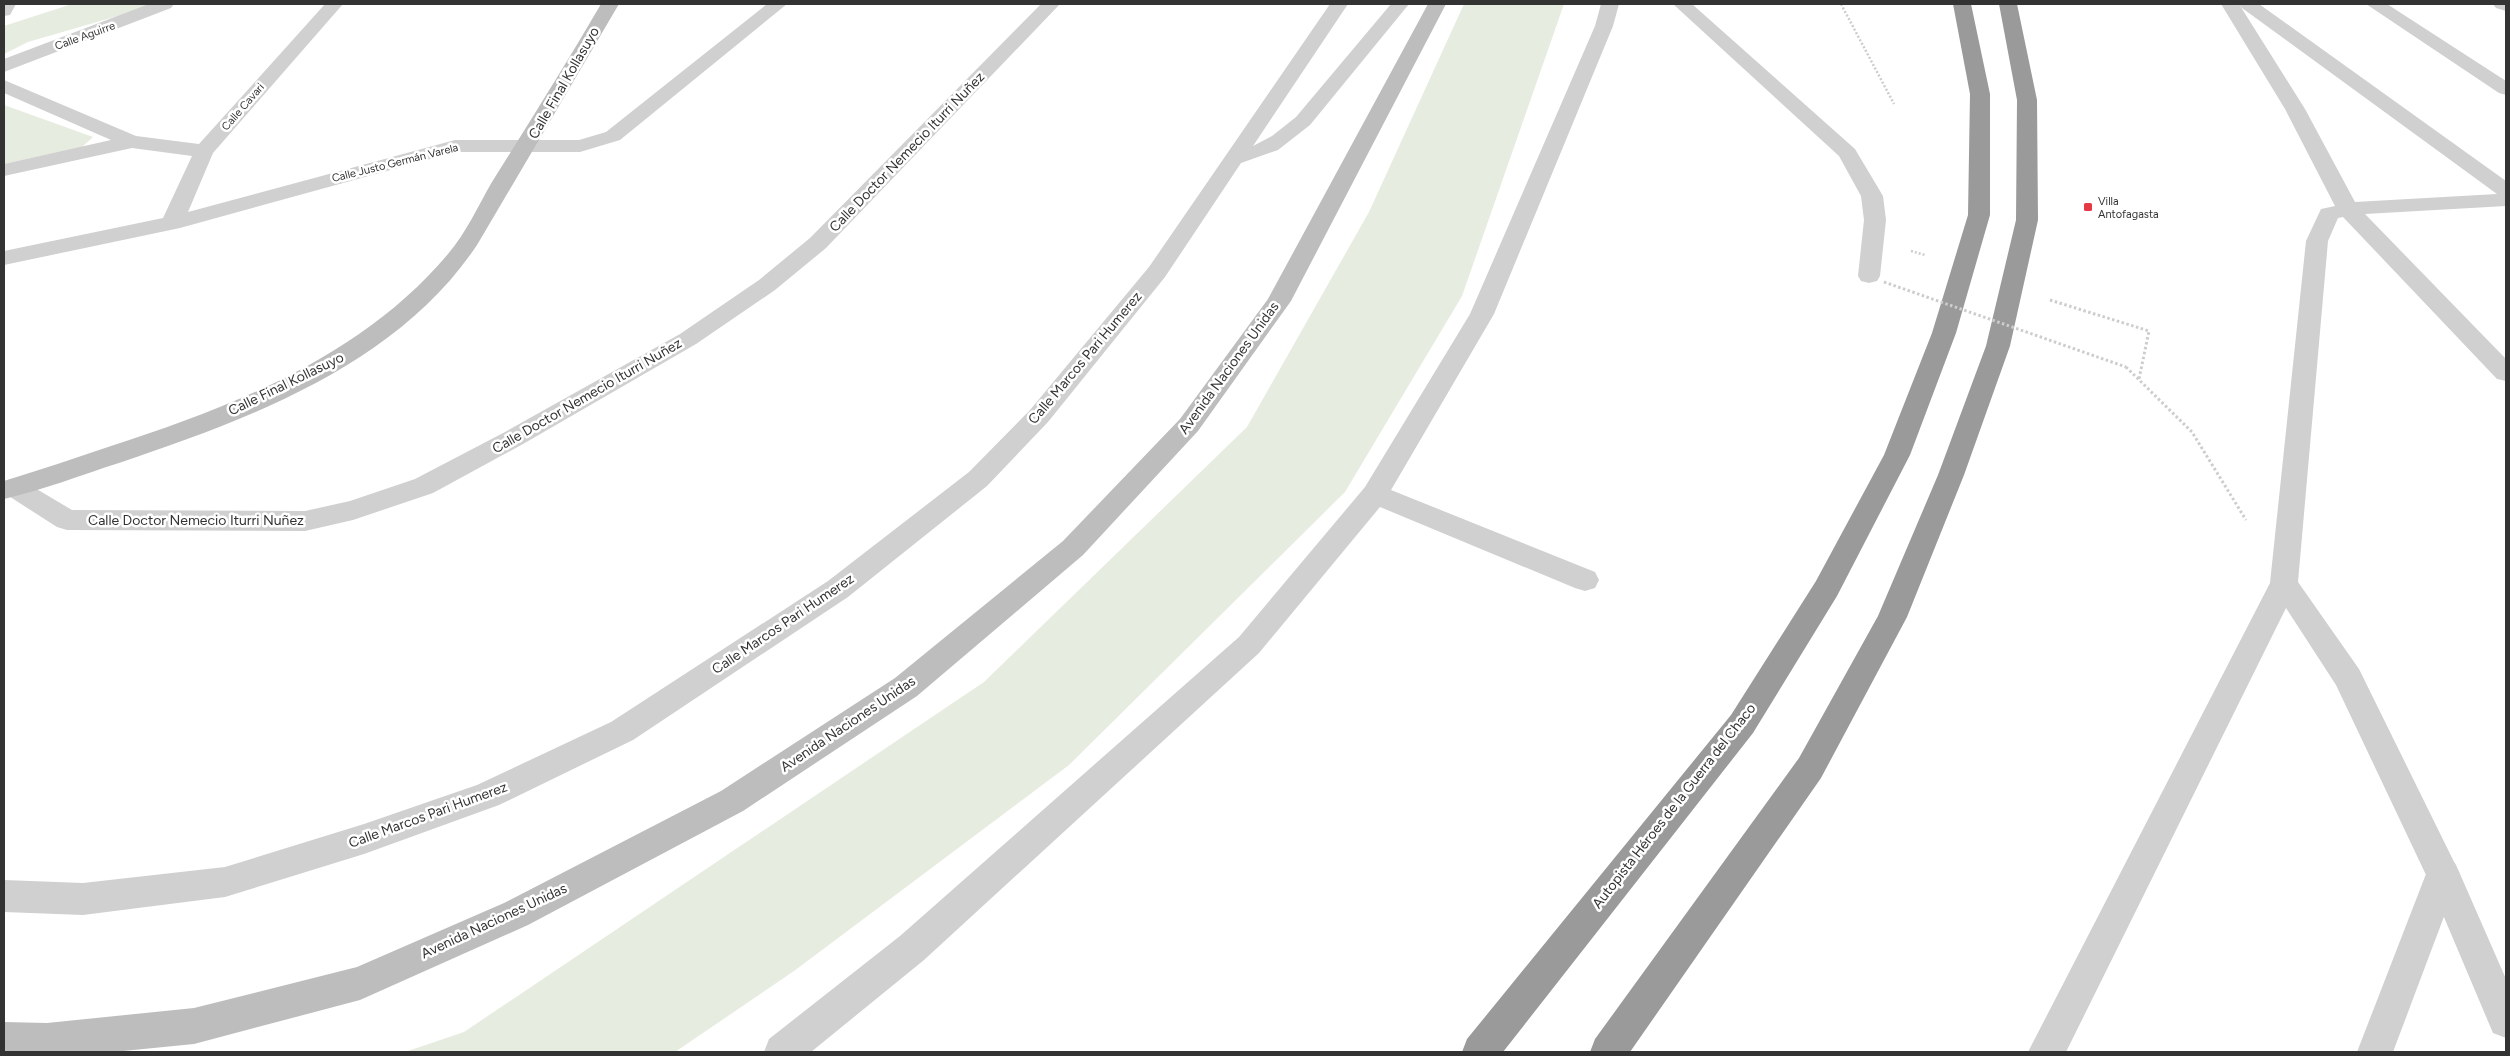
<svg xmlns="http://www.w3.org/2000/svg" width="2510" height="1056" viewBox="0 0 2510 1056" font-family="Figtree,sans-serif">
  <style>
    .green { fill: #e6ecdf }
    .lines { fill: none; stroke-linecap: round; stroke-linejoin: round }
    .path-far1 { stroke: #cdcdcd; stroke-width: 2.5; stroke-dasharray: 2 2; stroke-linecap: butt }
    .path { stroke: #cdcdcd; stroke-width: 3; stroke-dasharray: 2.5 2.5; stroke-linecap: butt }
    .lane { fill: #d0d0d0; fill-rule: evenodd }
    .street { fill: #d0d0d0; fill-rule: evenodd }
    .secondary { fill: #bdbdbd; fill-rule: evenodd }
    .highway { fill: #9a9a9a; fill-rule: evenodd }
    .path-bridge { stroke: #cdcdcd; stroke-width: 3; stroke-dasharray: 2.5 2.5; stroke-linecap: butt }
    .poi-dot { fill: #e63946; stroke: #fff; stroke-width: 2 }
    .labels { text-anchor: middle; dominant-baseline: central; stroke-width: 5; stroke-linejoin: round; paint-order: stroke }
    .far-street-label { font-size: 11px; fill: #333; stroke: #fff }
    .far-poi-label { font-size: 11px; fill: #333; stroke: #fff; text-anchor: start }
    .street-label { font-size: 14px; fill: #333; stroke: #fff }
  </style>
  <rect width="100%" height="100%" fill="#fff"/>
  <g class="green">
    <polygon points="72,4 159,4 28,42 4,54 4,26"/>
    <polygon points="1464,4 1564,4 1462,296 1345,492 1069,765 794,971 675,1052 405,1052 464,1032 984,682 1247,427 1369,212"/>
    <polygon points="4,105 93,137 82,147 4,164"/>
  </g>
  <g class="lines">
    <g class="path-far1">
      <polyline points="1841,4 1894,104"/>
      <polyline points="1911,251 1925,255"/>
    </g>
    <g class="path">
      <polyline points="2050,300 2149,331 2139,379"/>
      <polyline points="2126,367 2192,432 2246,520"/>
    </g>
    <polygon class="lane" points="2443,859 2455,863 2460,874 2393,1052 2357,1052 2426,874 2431,863"/>
    <g class="street">
      <polygon points="4,4 16,4 10,15 4,16"/>
      <polygon points="149,4 174,4 171,8 4,72 4,59"/>
      <polygon points="325,4 343,4 213,153 188,212 455,140 579,140 606,132 767,4 787,4 620,140 580,152 456,152 180,228 4,265 4,251 163,218 192,156 132,148 4,176 4,164 111,140 4,93 4,80 136,136 199,144"/>
      <polygon points="1041,4 1060,4 826,248 775,290 696,344 523,444 433,493 353,520 305,531 67,530 57,527 4,493 5,481 14,478 23,481 72,510 305,511 350,501 415,479 505,432 680,334 759,280 810,238"/>
      <polygon points="1330,4 1348,4 1253,146 1272,136 1296,117 1391,4 1409,4 1310,125 1278,150 1241,163 1165,277 1048,422 987,486 848,597 633,740 499,805 364,854 225,897 83,915 4,912 4,880 83,883 225,867 364,824 477,785 611,722 828,581 969,472 1030,410 1149,267"/>
      <polygon points="1601,4 1619,4 1613,26 1494,314 1391,490 1595,572 1599,580 1595,588 1585,591 1575,588 1380,507 1259,653 924,960 811,1052 764,1052 769,1039 900,936 1239,637 1365,487 1470,314 1595,26"/>
      <polygon points="1673,4 1692,4 1855,149 1883,196 1886,220 1880,276 1877,281 1869,283 1861,281 1858,276 1864,220 1861,196 1839,156"/>
      <polygon points="2221,4 2239,4 2305,109 2355,202 2497,194 2242,8 2239,4 2259,4 2506,181 2506,206 2365,214 2506,359 2506,381 2497,379 2343,217 2338,218 2328,241 2298,582 2359,669 2460,874 2506,979 2506,1038 2493,1033 2427,877 2336,685 2286,608 2066,1052 2028,1052 2270,583 2306,241 2321,209 2335,206 2285,109"/>
      <polygon points="2366,4 2387,4 2506,81 2506,95 2499,93"/>
      <polygon points="2493,4 2506,4 2506,11 2496,8"/>
    </g>
    <g class="secondary">
      <path d="M601,4H619L477,245C397,365 249,419 119,463C81,475 43,490 4,499V481C40,470 75,458 111,446C235,406 362,356 448,254C466,233 478,206 492,182C529,123 566,64 601,4Z"/>
      <polygon points="1428,4 1446,4 1291,301 1198,431 1083,555 917,696 743,811 528,925 360,1000 194,1044 113,1052 4,1052 4,1022 47,1023 194,1008 357,967 504,903 721,791 895,678 1063,541 1180,419 1268,299"/>
    </g>
    <g class="highway">
      <polygon points="1953,4 1971,4 1990,94 1990,215 1956,333 1910,455 1837,596 1753,733 1503,1052 1462,1052 1467,1039 1731,715 1816,581 1884,455 1932,333 1968,215 1970,94"/>
      <polygon points="1999,4 2017,4 2037,100 2038,220 2010,346 1964,475 1907,617 1821,778 1630,1052 1590,1052 1595,1039 1799,758 1878,616 1938,475 1986,346 2016,220 2017,100"/>
    </g>
    <polyline class="path-bridge" points="1884,282 2126,367"/>
  </g>
  <rect class="poi-dot" x="2083" y="202" width="10" height="10" rx="2.5"/>
  <g class="labels">
    <g class="far-street-label">
      <text transform="translate(85 36) rotate(-20)">Calle Aguirre</text>
      <text transform="translate(243 107) rotate(-49)">Calle Cavari</text>
      <text transform="translate(395 163) rotate(-14)">Calle Justo Germán Varela</text>
    </g>
    <g class="far-poi-label">
      <text x="2098" y="201">Villa<tspan x="2098" dy="13">Antofagasta</tspan></text>
    </g>
    <g class="street-label">
      <text transform="translate(564 83) rotate(-60)">Calle Final Kollasuyo</text>
      <text transform="translate(907 152) rotate(-46)">Calle Doctor Nemecio Iturri Nuñez</text>
      <text transform="translate(1085 358) rotate(-50)">Calle Marcos Pari Humerez</text>
      <text transform="translate(1229 368) rotate(-54)">Avenida Naciones Unidas</text>
      <text transform="translate(286 384) rotate(-26)">Calle Final Kollasuyo</text>
      <text transform="translate(587 396) rotate(-30)">Calle Doctor Nemecio Iturri Nuñez</text>
      <text x="196" y="520">Calle Doctor Nemecio Iturri Nuñez</text>
      <text transform="translate(783 624) rotate(-34)">Calle Marcos Pari Humerez</text>
      <text transform="translate(848 724) rotate(-34)">Avenida Naciones Unidas</text>
      <text transform="translate(1674 806) rotate(-52)">Autopista Héroes de la Guerra del Chaco</text>
      <text transform="translate(428 815) rotate(-20)">Calle Marcos Pari Humerez</text>
      <text transform="translate(494 921) rotate(-25)">Avenida Naciones Unidas</text>
    </g>
  </g>
  <rect width="2510" height="1056" fill="none" stroke="#333333" stroke-width="10"/>
</svg>
